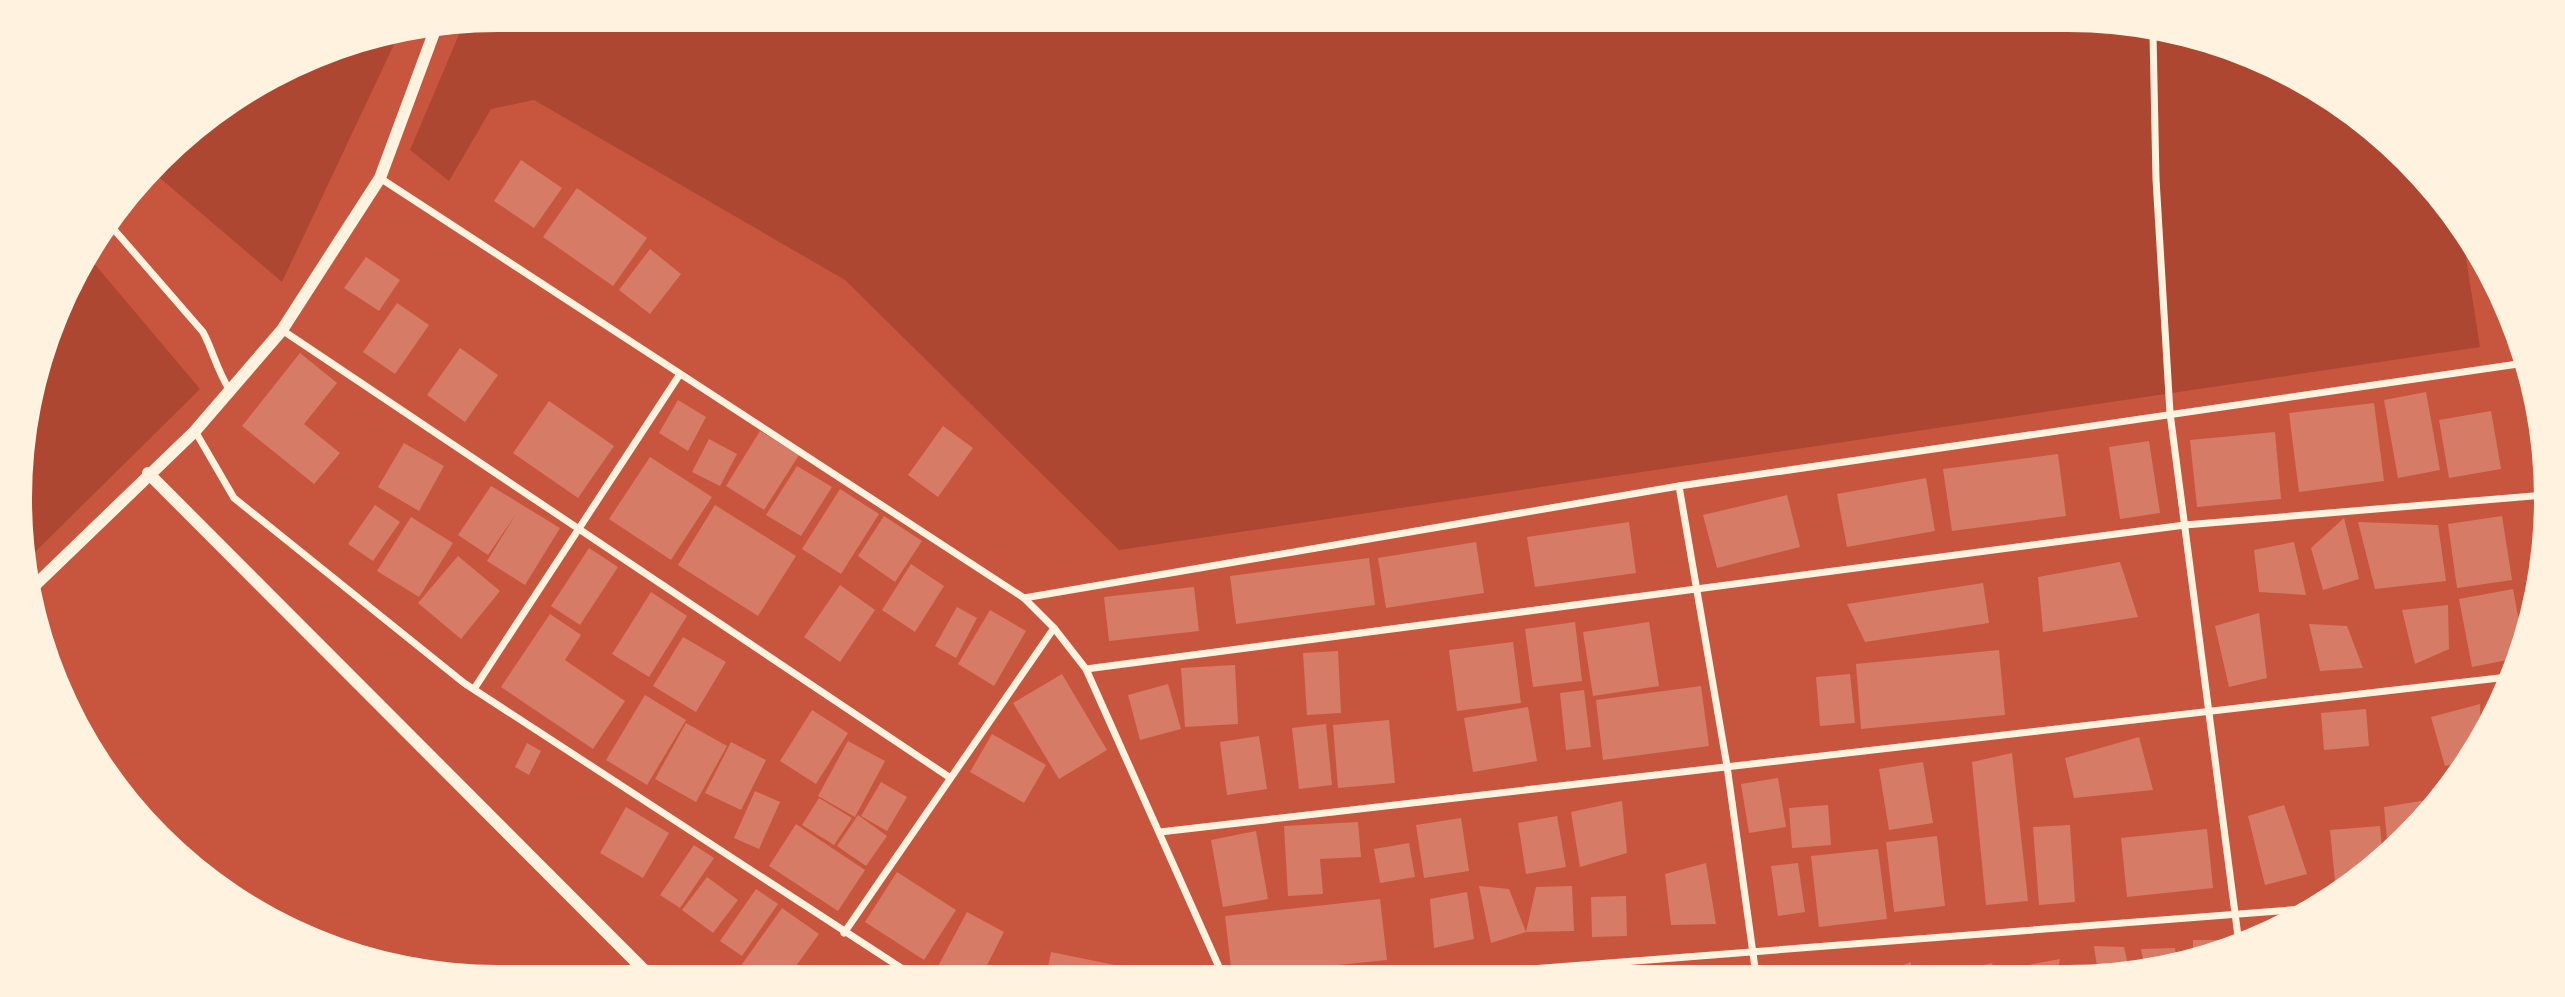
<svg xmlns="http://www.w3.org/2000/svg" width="2565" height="997" viewBox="0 0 2565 997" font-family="Signika,sans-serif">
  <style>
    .green { fill: #ae4732 }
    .building { fill: #d67c66 }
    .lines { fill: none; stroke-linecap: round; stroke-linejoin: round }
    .minor { stroke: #fff3e0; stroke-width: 7 }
    .tertiary { stroke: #fff3e0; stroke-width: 12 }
  </style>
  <rect width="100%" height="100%" fill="#c8553d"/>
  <g class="green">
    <polygon points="499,19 2066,19 2220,45 2306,83 2382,138 2446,206 2462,232 2480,347 1119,550 845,280 534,100 491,109 449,181 410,150 463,25"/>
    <polygon points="398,36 282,282 154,173 183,138 259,83 344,45"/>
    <polygon points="87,255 200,389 27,560 23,436 45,344"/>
  </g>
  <g class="building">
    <polygon points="521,160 562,188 534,228 494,201"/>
    <polygon points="577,188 647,238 613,286 543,237"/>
    <polygon points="650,249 681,274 650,314 619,290"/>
    <polygon points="366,257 400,280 379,311 344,288"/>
    <polygon points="397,303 429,325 395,374 363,352"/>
    <polygon points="460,348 498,375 465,422 427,395"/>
    <polygon points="300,353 337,383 304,424 340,453 314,484 242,426"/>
    <polygon points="2426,392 2440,470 2398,478 2384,400"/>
    <polygon points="678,400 706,417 688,451 659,433"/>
    <polygon points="549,401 614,446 578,498 513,453"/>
    <polygon points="2374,403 2384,481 2299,492 2289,413"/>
    <polygon points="2491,411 2501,469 2449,478 2439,420"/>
    <polygon points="943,426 973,448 938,497 908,475"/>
    <polygon points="760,431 799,455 764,510 726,486"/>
    <polygon points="2275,432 2281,499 2197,507 2190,440"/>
    <polygon points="709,439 737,454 720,486 692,472"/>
    <polygon points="2149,441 2160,513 2120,519 2109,447"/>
    <polygon points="404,443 444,466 419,511 378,487"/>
    <polygon points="2058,454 2066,516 1952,531 1943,469"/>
    <polygon points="650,457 712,497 671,560 609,519"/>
    <polygon points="797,466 832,487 801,536 766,515"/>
    <polygon points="1926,478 1935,531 1847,547 1837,494"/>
    <polygon points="491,486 560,528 525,585 487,561 516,514 488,555 458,535"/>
    <polygon points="840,489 879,514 841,574 802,549"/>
    <polygon points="1787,495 1800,547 1717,568 1703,515"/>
    <polygon points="375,505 400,522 373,561 348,544"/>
    <polygon points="715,505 796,556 758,616 678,565"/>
    <polygon points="884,516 922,541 895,582 858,556"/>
    <polygon points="2502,516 2512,580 2457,588 2448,524"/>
    <polygon points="411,517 453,543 419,597 377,571"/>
    <polygon points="2344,518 2359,579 2323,590 2311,548"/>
    <polygon points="1629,522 1636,573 1535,587 1527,537"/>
    <polygon points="2358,522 2438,525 2446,581 2375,589"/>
    <polygon points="1476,542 1484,593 1386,608 1378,558"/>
    <polygon points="2294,542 2306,595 2259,592 2254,550"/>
    <polygon points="589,548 618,567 580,625 551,606"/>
    <polygon points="458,556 500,591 461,639 418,603"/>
    <polygon points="1369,558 1375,605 1236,624 1230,576"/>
    <polygon points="2120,562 2138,617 2043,632 2038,577"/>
    <polygon points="911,564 944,586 915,632 882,610"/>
    <polygon points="1983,583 1989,623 1865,642 1847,604"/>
    <polygon points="840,585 875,610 840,662 804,637"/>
    <polygon points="1194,587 1199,631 1109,641 1104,597"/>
    <polygon points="2513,589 2523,643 2517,658 2472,667 2459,599"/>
    <polygon points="651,592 687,616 649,677 612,654"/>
    <polygon points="2448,605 2449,649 2415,664 2402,610"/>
    <polygon points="957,607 977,618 956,658 935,646"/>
    <polygon points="990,610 1026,631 994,686 958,664"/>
    <polygon points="2259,613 2267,678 2229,687 2215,626"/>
    <polygon points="550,614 581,635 565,660 625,701 593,749 501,687"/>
    <polygon points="1575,622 1582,681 1533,687 1525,629"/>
    <polygon points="1649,622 1659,686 1593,696 1583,632"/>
    <polygon points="2309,624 2347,626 2363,668 2320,671"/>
    <polygon points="683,637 726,662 696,712 653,686"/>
    <polygon points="1513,642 1521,703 1457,711 1449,650"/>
    <polygon points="1999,650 2005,715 1861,729 1856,664"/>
    <polygon points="1338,651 1341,713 1307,715 1303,653"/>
    <polygon points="1235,665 1238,724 1185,727 1181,668"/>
    <polygon points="1062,674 1107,750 1059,779 1013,703"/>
    <polygon points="1850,674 1855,723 1820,726 1816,677"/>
    <polygon points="1168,684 1181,729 1140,740 1128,695"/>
    <polygon points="1701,686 1709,746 1603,760 1596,700"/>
    <polygon points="1584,690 1591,747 1566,750 1560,693"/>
    <polygon points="645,695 686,720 647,785 606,760"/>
    <polygon points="2480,704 2481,731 2467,761 2445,766 2431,717"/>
    <polygon points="1528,707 1537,761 1473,772 1464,718"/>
    <polygon points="2366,709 2369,746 2324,750 2321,713"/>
    <polygon points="812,710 848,733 816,784 780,761"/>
    <polygon points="1389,720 1395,783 1338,788 1333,725"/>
    <polygon points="686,723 727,746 696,802 655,779"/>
    <polygon points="1326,724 1332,785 1299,789 1292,728"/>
    <polygon points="992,734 1046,765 1024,803 970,772"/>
    <polygon points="1259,736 1267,789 1227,795 1220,742"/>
    <polygon points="2139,737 2153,790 2074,798 2065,758"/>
    <polygon points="848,741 885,761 855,817 818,796"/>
    <polygon points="731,742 766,760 741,810 705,793"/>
    <polygon points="527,743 541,751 529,775 515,767"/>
    <polygon points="2012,753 2028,901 1986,905 1972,762"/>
    <polygon points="1923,762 1933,823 1889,830 1879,769"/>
    <polygon points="1778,778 1786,827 1749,833 1741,784"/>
    <polygon points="881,782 907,797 887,831 861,816"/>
    <polygon points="755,791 780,802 759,849 734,838"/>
    <polygon points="819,798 852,818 834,845 802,825"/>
    <polygon points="2427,800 2428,807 2388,852 2384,807"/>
    <polygon points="1622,801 1627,853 1580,867 1571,812"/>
    <polygon points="1828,805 1831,845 1792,848 1789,808"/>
    <polygon points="2284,805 2307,874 2265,885 2248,816"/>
    <polygon points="626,807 669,833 643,878 600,853"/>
    <polygon points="858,815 887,836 866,866 837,846"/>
    <polygon points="1557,816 1566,867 1526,874 1518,823"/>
    <polygon points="1461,818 1469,871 1424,878 1416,825"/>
    <polygon points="1358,822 1361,857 1320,859 1323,894 1288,896 1284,826"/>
    <polygon points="796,824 865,870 838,911 769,866"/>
    <polygon points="2070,825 2075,902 2039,905 2033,827"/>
    <polygon points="2380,826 2383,858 2348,880 2335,881 2330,830"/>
    <polygon points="2207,829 2213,888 2127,897 2121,838"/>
    <polygon points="1256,831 1268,899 1223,907 1211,840"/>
    <polygon points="1937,836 1945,906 1894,912 1886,842"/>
    <polygon points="1409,843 1415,877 1380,883 1374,849"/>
    <polygon points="694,845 714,858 680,908 660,895"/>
    <polygon points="1878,849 1887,919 1819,927 1811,856"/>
    <polygon points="1706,863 1716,924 1671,925 1665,874"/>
    <polygon points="1798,863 1805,912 1778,916 1771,866"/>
    <polygon points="897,872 956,910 924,960 865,922"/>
    <polygon points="707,877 738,900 713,933 682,910"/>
    <polygon points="1479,886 1509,889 1526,932 1536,887 1572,886 1574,931 1526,932 1491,943"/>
    <polygon points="756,889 778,904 742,956 720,941"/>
    <polygon points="1467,892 1474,939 1434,948 1430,899"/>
    <polygon points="1626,896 1627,936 1592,937 1591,897"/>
    <polygon points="1380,899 1387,960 1232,976 1225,916"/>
    <polygon points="782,908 819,934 788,977 733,977"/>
    <polygon points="967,912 1004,932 981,977 948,977 936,970"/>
    <polygon points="2193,940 2231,940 2232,946 2193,957"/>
    <polygon points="2094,946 2124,947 2130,974 2098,974"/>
    <polygon points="2175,948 2176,961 2145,969 2141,949"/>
    <polygon points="1051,952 1134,969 1133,976 1046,976"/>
    <polygon points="2060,959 2057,974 2018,974 2018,967"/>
    <polygon points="1911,962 1911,974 1882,974"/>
    <polygon points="1992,963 1994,974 1948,974 1948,973"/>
    <polygon points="1861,970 1862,974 1818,974 1817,972"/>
  </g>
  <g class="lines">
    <g class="minor">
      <polyline points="2153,34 2156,179 2170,413 2239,944"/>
      <polyline points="380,178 1024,598 1054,628 1086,669 1223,976"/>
      <path d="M111,226L203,332C213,351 217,370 229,389"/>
      <polyline points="282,330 949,777"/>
      <polyline points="2525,363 2544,482"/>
      <polyline points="195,431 234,498 464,683 915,977"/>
      <polyline points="1679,486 1727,766 1756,975"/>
      <polyline points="1024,598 1679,486 2525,363"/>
      <polyline points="1086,669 2185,525 2544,495"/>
      <polyline points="474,689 680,374"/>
      <polyline points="1160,832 2508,677"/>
      <polyline points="844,933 1054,628"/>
      <polyline points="1455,975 2303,909"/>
    </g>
    <g class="tertiary">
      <polyline points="148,473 651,977"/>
      <polyline points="28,592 195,431 282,330 380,178 435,30"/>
    </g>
  </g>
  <path d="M0 0H2565V997H0ZM498 32H2068A466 466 0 0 1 2534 498V499A466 466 0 0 1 2068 965H498A466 466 0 0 1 32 499V498A466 466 0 0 1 498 32Z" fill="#fff3e0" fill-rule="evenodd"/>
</svg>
